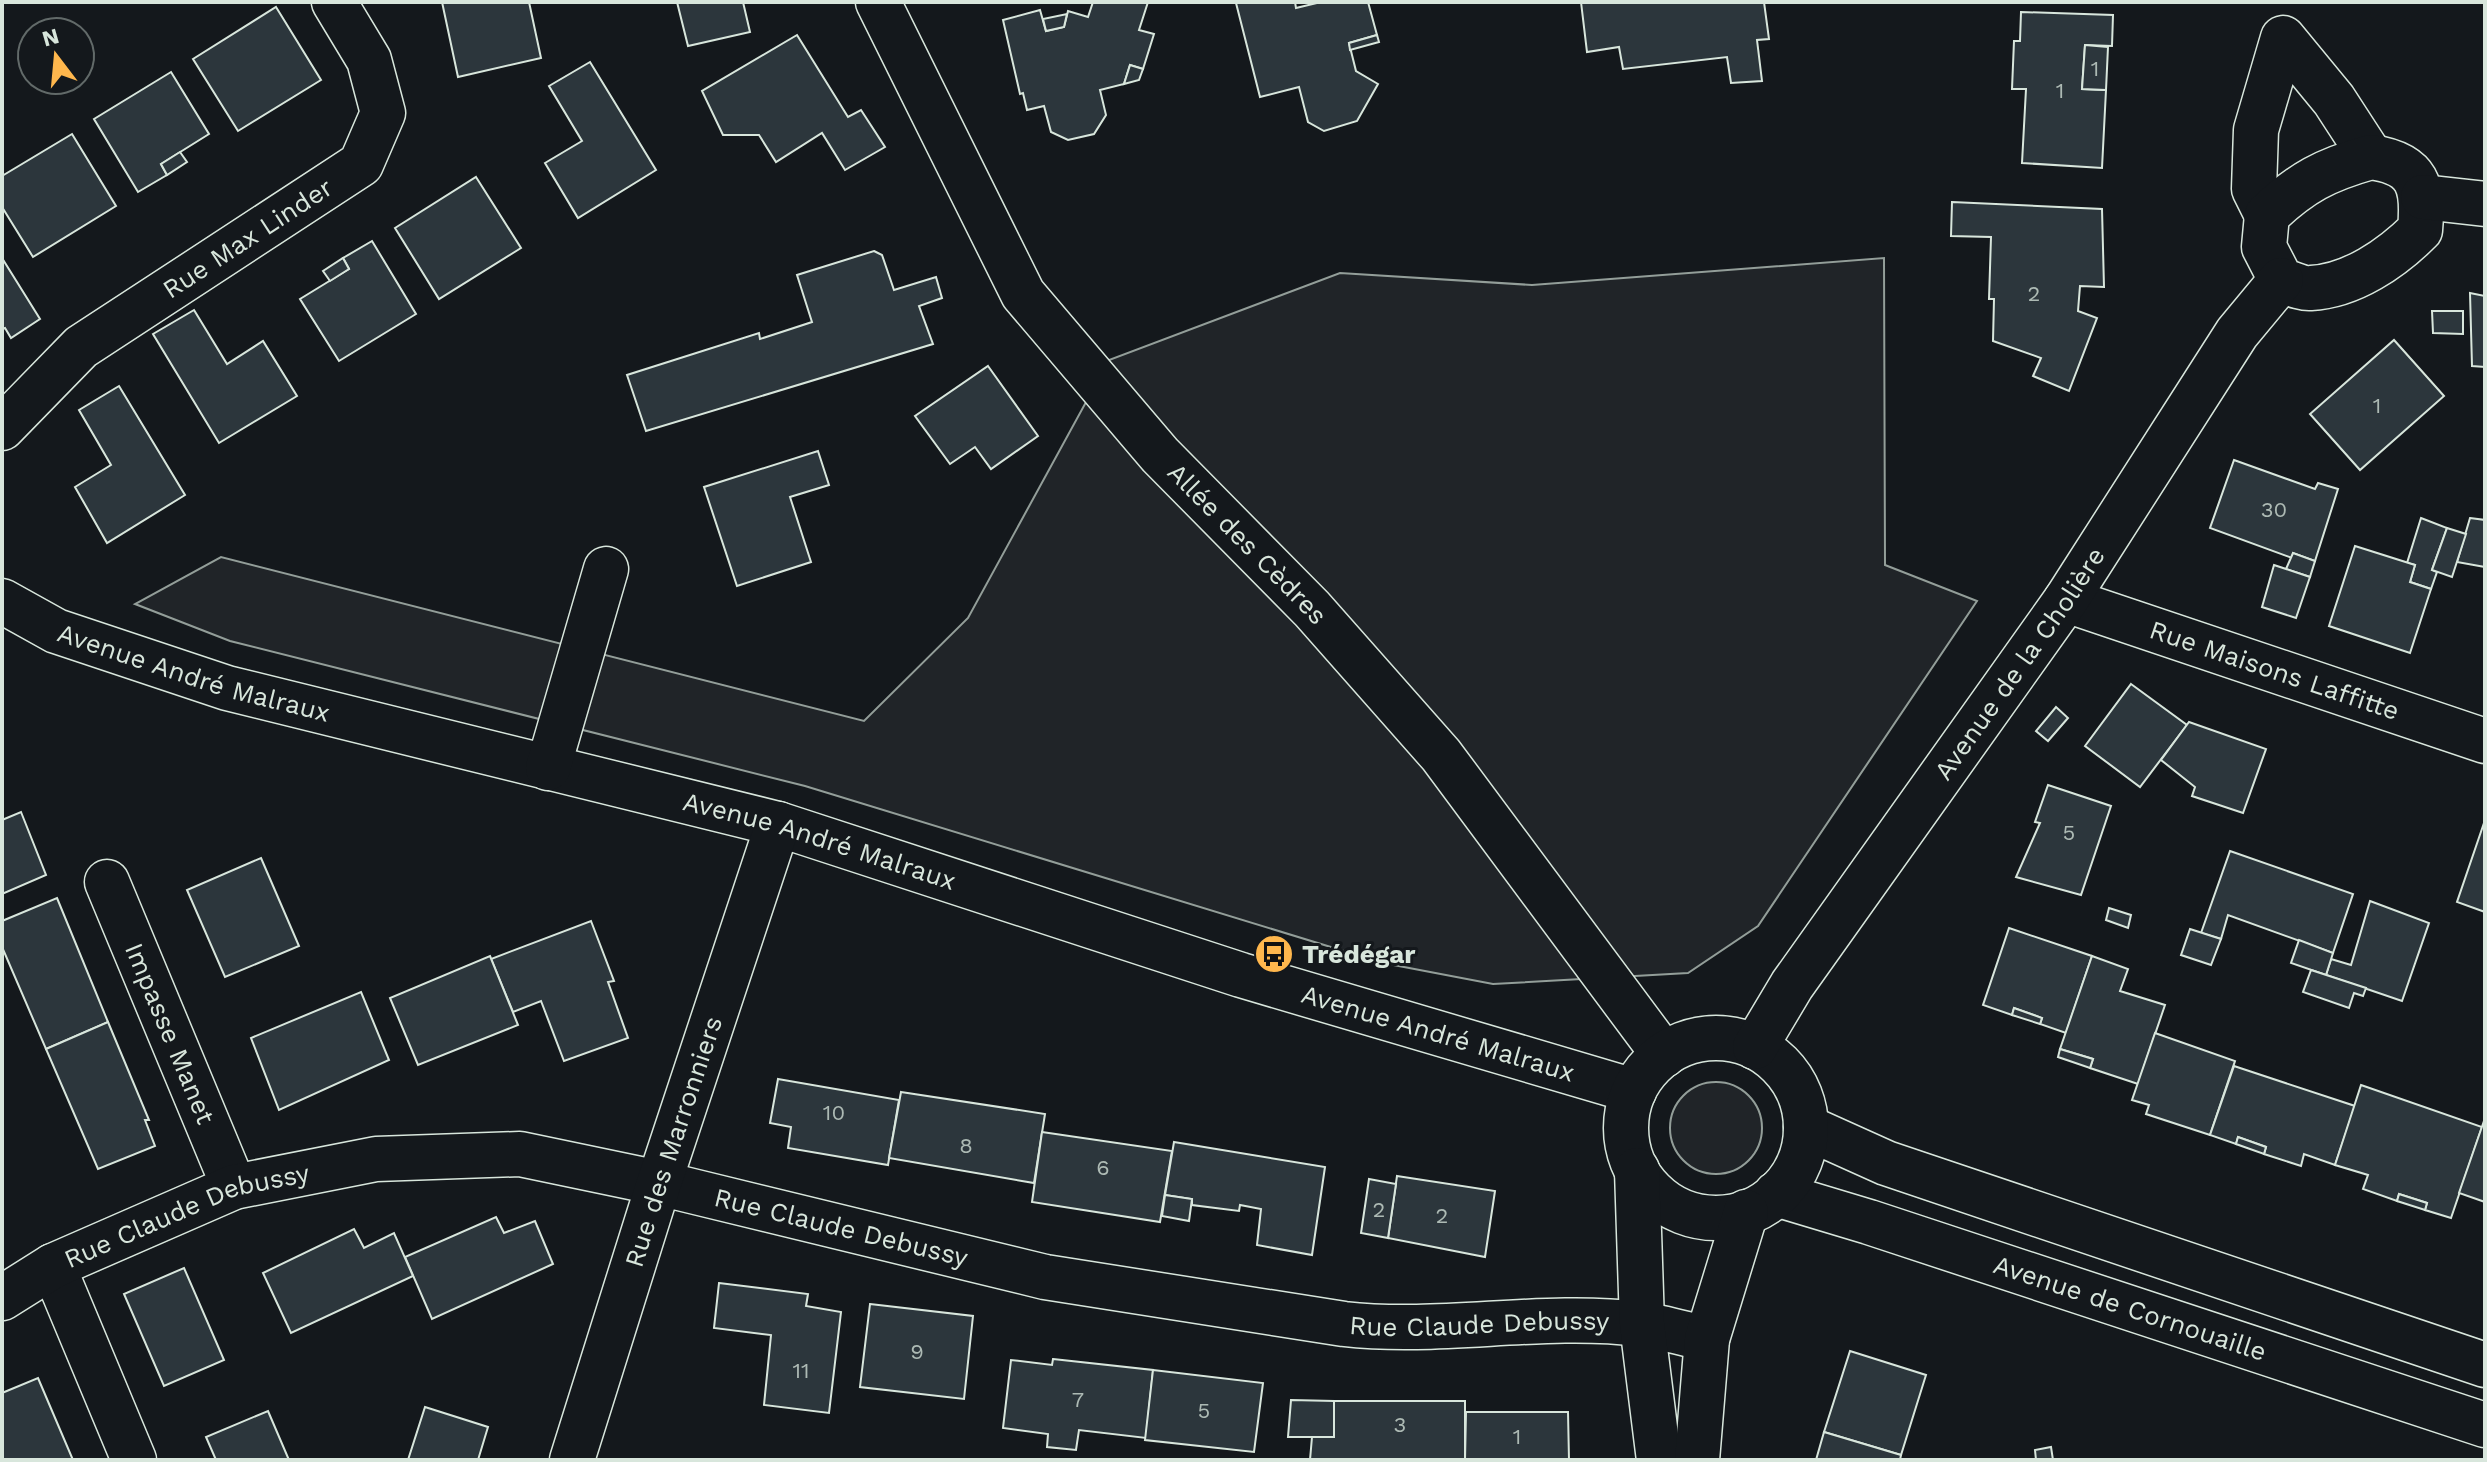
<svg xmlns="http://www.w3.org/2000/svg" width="2487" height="1462" viewBox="0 0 2487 1462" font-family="'Work Sans',sans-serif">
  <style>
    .green { fill: #202428; stroke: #939e99; stroke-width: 2 }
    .building { fill: #2c363c; stroke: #d8e6dc; stroke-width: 2 }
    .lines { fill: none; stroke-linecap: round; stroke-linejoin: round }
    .minor-casing { stroke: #d8e6dc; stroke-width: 47 }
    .tertiary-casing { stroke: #d8e6dc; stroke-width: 47 }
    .minor { stroke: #14181c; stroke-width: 44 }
    .tertiary { stroke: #14181c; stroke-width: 44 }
    .labels { text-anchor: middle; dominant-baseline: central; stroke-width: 6; stroke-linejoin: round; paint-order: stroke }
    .number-label { font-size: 22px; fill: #adbab4 }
    .street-label { font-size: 26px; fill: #d8e6dc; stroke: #14181c }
    .poi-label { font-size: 26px; font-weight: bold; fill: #d8e6dc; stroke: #14181c; text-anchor: start }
  </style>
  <rect width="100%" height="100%" fill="#14181c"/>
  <g class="green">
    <polygon points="1884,258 1885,565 1977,601 1758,926 1688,973 1493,984 1383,963 805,786 230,641 135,604 221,557 864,721 968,618 1109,360 1340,273 1532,285"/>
    <circle cx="1716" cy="1128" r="46"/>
  </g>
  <g class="building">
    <polygon points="442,2 529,2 541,58 458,77"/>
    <polygon points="677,2 743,2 750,32 688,46"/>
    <polygon points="1093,2 1148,2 1139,30 1154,34 1143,69 1130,65 1124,84 1100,90 1106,115 1094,134 1068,140 1051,132 1044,106 1027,110 1023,93 1020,94 1003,20 1040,10 1046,31 1064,27 1068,11 1088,17"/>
    <polygon points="1295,2 1296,8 1321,2 1368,2 1377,35 1349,43 1356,71 1378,84 1357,121 1324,131 1308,122 1299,87 1260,97 1236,3"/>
    <polygon points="1581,2 1764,2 1769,39 1757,40 1762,81 1731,83 1727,57 1623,69 1619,47 1587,52"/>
    <polygon points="276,7 321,80 238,131 193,59"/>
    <polygon points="2021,12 2113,15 2112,46 2085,45 2082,89 2106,90 2102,168 2022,163 2026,89 2012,89 2014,41 2020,41"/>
    <polygon points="1067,14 1064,27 1046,31 1043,19"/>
    <polygon points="797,35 848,117 861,110 885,147 845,170 822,133 776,162 759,135 723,135 702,91"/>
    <polygon points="1377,35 1379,42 1350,50 1349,43"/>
    <polygon points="2085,45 2108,47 2106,90 2082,89"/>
    <polygon points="590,62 656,170 578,218 545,163 582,141 549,86"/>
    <polygon points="1130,65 1143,69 1139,80 1124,84"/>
    <polygon points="171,72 209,134 161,164 167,175 138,192 94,119"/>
    <polygon points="72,134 116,206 33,257 2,207 2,176"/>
    <polygon points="180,152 187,162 167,175 161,164"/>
    <polygon points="476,177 521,248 439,299 395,228"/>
    <polygon points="1952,202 2102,209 2104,287 2080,286 2078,311 2097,318 2069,391 2033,376 2041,358 1993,341 1994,299 1989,299 1991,237 1951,236"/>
    <polygon points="372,241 416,314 339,361 300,299 349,269 343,258"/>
    <polygon points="874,251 882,255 894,290 936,277 942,298 919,306 933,344 646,431 627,375 759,333 760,339 812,322 797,275"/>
    <polygon points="2,258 40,319 11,338 5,328 2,329"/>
    <polygon points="343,258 349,269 330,281 323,271"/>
    <polygon points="2470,293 2485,296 2485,367 2472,366"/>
    <polygon points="194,310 227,364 263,341 297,396 219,443 153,334"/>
    <polygon points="2432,311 2463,311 2463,334 2433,333"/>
    <polygon points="2394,340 2444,396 2360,470 2310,414"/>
    <polygon points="988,366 1038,436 991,469 975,447 950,464 915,416"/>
    <polygon points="119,386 185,495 107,543 75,487 111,465 79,410"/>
    <polygon points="818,451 829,485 790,497 811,562 737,586 704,487"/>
    <polygon points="2234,460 2315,489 2318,483 2338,489 2315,561 2293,553 2292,558 2210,528"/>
    <polygon points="2421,518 2447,528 2432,570 2437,572 2431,589 2410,582 2415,565 2407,563"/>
    <polygon points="2470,518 2485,520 2485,567 2457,562"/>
    <polygon points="2447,528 2466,534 2452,577 2432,570"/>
    <polygon points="2355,546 2415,565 2410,582 2431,589 2410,653 2329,626"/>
    <polygon points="2293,553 2315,561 2310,577 2286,569"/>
    <polygon points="2274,565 2310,577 2296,618 2262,607"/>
    <polygon points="2131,684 2187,725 2140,787 2085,746"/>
    <polygon points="2056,707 2068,718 2048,741 2036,731"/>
    <polygon points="2189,722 2266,749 2243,813 2192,796 2195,787 2161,760"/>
    <polygon points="2048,785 2111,806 2081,895 2016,877 2040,823 2035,822"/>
    <polygon points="21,812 46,875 2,894 2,820"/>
    <polygon points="2485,820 2485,912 2457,902"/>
    <polygon points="2230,851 2353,894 2333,953 2228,915 2221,939 2201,933"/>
    <polygon points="261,858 299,946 225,977 187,890"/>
    <polygon points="57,898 108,1022 46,1049 2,947 2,921"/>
    <polygon points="2370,901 2429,923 2402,1001 2326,975 2331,959 2351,965"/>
    <polygon points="2109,908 2131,915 2128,928 2106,920"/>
    <polygon points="591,921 614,981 608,982 628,1038 564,1061 541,1001 513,1012 491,959"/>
    <polygon points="2009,928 2092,956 2066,1033 2040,1024 2042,1018 2014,1008 2012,1015 1983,1005"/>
    <polygon points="2190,929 2221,939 2211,965 2181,955"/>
    <polygon points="2299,940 2333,953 2326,975 2291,963"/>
    <polygon points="490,956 518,1025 418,1065 390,998"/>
    <polygon points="2092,956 2128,969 2120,991 2165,1005 2138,1084 2090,1068 2093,1059 2060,1049"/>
    <polygon points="2311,970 2366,988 2363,996 2354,993 2349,1008 2303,992"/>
    <polygon points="361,992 389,1060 279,1110 251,1038"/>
    <polygon points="2014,1008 2042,1018 2040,1024 2012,1015"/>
    <polygon points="108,1022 149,1120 145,1120 155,1146 98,1169 46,1049"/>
    <polygon points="2155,1033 2235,1061 2210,1135 2146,1114 2149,1105 2132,1100"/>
    <polygon points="2060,1049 2093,1059 2090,1068 2058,1057"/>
    <polygon points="2234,1066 2355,1106 2335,1165 2304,1154 2301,1166 2264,1154 2266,1147 2238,1137 2236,1144 2210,1135"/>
    <polygon points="778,1079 899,1100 888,1165 788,1148 791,1127 770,1123"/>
    <polygon points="2361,1085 2482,1127 2451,1218 2425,1210 2427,1203 2399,1194 2397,1201 2363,1189 2368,1175 2335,1165"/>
    <polygon points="901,1092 1045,1114 1034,1183 889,1158"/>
    <polygon points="2485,1118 2485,1202 2459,1193"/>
    <polygon points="1042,1132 1172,1151 1160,1222 1032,1202"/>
    <polygon points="2238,1137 2266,1147 2264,1154 2236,1144"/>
    <polygon points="1174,1142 1325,1167 1312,1255 1257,1245 1261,1209 1240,1205 1239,1211 1192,1205 1192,1199 1165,1195"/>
    <polygon points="1397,1176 1495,1191 1485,1257 1388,1238"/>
    <polygon points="1369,1179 1396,1184 1388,1238 1361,1233"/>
    <polygon points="2399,1194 2427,1203 2425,1210 2397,1201"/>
    <polygon points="1165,1195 1192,1199 1189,1221 1162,1216"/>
    <polygon points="496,1217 504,1233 535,1221 553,1264 432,1319 405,1257"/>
    <polygon points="354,1229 364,1248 394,1233 413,1276 291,1333 263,1273"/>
    <polygon points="184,1268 224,1360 164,1386 124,1294"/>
    <polygon points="719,1283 808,1294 806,1306 841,1312 829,1413 764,1405 771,1335 714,1328"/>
    <polygon points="870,1304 973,1316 964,1399 860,1387"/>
    <polygon points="1850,1351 1926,1375 1901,1455 1824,1432"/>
    <polygon points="1053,1359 1153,1370 1146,1438 1079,1430 1076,1450 1047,1447 1048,1434 1003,1428 1011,1360 1052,1365"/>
    <polygon points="1153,1370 1263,1383 1254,1452 1145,1440"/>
    <polygon points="38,1378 73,1460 2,1460 2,1393"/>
    <polygon points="1291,1400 1334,1401 1334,1437 1288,1437"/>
    <polygon points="1334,1401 1465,1401 1465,1460 1310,1460 1312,1437 1334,1437"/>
    <polygon points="425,1407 488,1427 478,1460 408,1460"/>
    <polygon points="268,1411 289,1460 216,1460 206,1437"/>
    <polygon points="1466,1412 1568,1412 1569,1460 1465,1460"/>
    <polygon points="1824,1432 1901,1455 1900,1460 1816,1460"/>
    <polygon points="2051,1447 2053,1460 2036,1460 2035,1450"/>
  </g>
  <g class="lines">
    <defs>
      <g id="minor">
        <path id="s1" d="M878,2L1023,294L1160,455L1312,609L1441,755L1664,1055"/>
        <polyline points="2267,215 2254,189 2256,130 2283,38 2334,100 2371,157"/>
        <path id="s2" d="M2,428L81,347L361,164L383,113L369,60L334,2"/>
        <path id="s3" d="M2066,600L2485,741"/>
        <path id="s4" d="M2,601L56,631L227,688L778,824L1241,975L1634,1091"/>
        <polyline points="548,768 606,569"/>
        <path id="s5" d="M107,882L234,1187"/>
        <polyline points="1806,1127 1886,1163 2485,1365"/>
        <path id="s6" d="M1776,1194L1869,1222L2485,1425"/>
        <polyline points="53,1266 134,1460"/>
        <path id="s7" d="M2,1298L53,1266L234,1187L376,1159L520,1154L659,1183L1045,1277L1344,1324C1442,1335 1542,1312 1640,1324C1663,1327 1685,1334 1707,1339"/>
        <path id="s8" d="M572,1460L659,1183L778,824"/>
      </g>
      <g id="tertiary">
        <path d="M2371,157C2419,164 2424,186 2420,230C2392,258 2352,286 2311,288C2302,289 2290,283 2281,280L2264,247L2267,215C2302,182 2325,170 2371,157Z"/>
        <polyline points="2423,197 2485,204"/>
        <circle cx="1716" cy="1128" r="90"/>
        <path id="s9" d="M1755,1047L1792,985L2066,600L2237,333L2281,280"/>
        <polyline points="1637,1170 1642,1324 1659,1460"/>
        <polyline points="1697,1460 1707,1339 1746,1212"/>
      </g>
    </defs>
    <use href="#minor" class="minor-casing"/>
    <use href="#tertiary" class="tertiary-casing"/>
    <use href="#minor" class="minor"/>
    <use href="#tertiary" class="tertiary"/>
  </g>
  <defs>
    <symbol id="bus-disc" viewBox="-11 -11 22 22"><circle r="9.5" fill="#ffb74d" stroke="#14181c"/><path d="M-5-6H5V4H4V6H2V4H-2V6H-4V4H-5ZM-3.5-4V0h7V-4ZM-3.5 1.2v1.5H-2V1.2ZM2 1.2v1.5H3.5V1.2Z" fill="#111"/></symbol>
  </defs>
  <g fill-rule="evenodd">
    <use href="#bus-disc" x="1252" y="932" width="44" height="44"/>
  </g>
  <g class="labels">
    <g class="number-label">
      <text x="2095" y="68">1</text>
      <text x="2060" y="90">1</text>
      <text x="2034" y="293">2</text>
      <text x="2377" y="405">1</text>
      <text x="2274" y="509">30</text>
      <text x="2069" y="832">5</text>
      <text x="834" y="1112">10</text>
      <text x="966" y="1145">8</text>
      <text x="1103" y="1167">6</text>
      <text x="1379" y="1209">2</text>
      <text x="1442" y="1215">2</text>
      <text x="917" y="1351">9</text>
      <text x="801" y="1370">11</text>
      <text x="1078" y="1399">7</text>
      <text x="1204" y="1410">5</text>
      <text x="1400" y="1424">3</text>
      <text x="1517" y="1436">1</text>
    </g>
    <g class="street-label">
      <text stroke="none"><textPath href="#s2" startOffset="312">Rue Max Linder</textPath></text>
      <text stroke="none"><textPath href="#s1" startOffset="662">Allée des Cèdres</textPath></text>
      <text stroke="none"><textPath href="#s9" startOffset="466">Avenue de la Cholière</textPath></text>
      <text stroke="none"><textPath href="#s3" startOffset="220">Rue Maisons Laffitte</textPath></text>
      <text stroke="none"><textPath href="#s4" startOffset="206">Avenue André Malraux</textPath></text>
      <text stroke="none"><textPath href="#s4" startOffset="854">Avenue André Malraux</textPath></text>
      <text stroke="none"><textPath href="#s4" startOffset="1502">Avenue André Malraux</textPath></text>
      <text stroke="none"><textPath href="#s5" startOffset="164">Impasse Manet</textPath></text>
      <text stroke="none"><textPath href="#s8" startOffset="334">Rue des Marronniers</textPath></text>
      <text stroke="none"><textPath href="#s7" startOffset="204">Rue Claude Debussy</textPath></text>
      <text stroke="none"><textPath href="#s7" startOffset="876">Rue Claude Debussy</textPath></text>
      <text stroke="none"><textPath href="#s6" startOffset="372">Avenue de Cornouaille</textPath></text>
      <text stroke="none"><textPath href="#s7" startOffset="1524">Rue Claude Debussy</textPath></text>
    </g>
    <g class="poi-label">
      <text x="1302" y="954">Trédégar</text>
    </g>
  </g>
  <rect width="2487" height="1462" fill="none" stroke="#d8e6dc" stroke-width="8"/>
  <g transform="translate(56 56) rotate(344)"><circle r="38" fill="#14181c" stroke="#626a69" stroke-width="2"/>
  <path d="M0-6L14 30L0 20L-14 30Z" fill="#ffb74d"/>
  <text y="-12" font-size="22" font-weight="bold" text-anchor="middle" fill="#d8e6dc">N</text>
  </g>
</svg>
